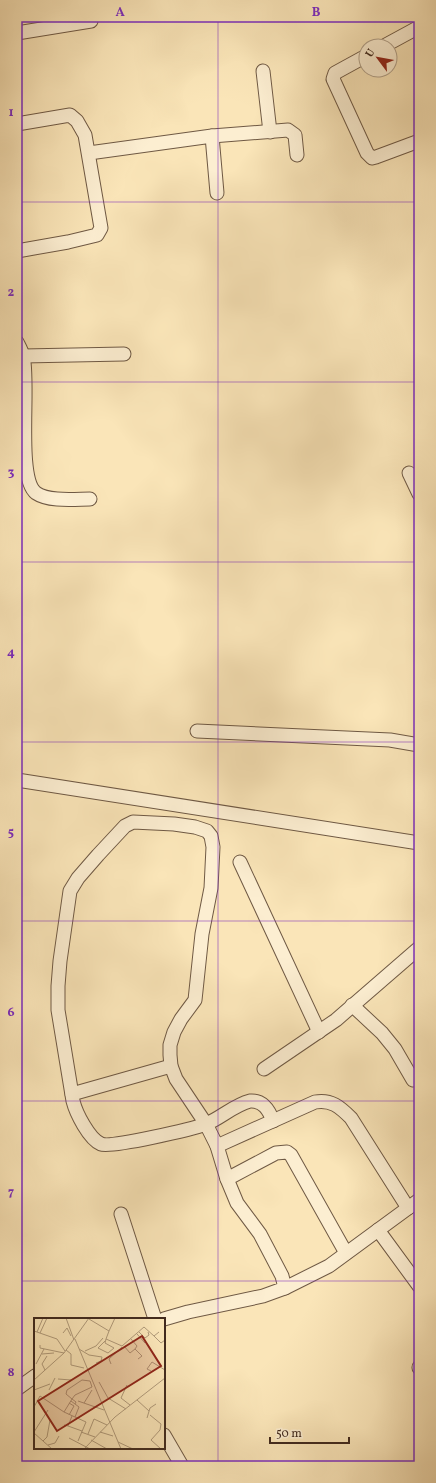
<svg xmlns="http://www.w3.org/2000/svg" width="436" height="1483" viewBox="0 0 436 1483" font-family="Vollkorn,serif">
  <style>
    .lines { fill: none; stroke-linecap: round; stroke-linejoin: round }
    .minor-casing { stroke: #6f5944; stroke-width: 15 }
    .minor { stroke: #fceed1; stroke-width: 13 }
    .grid { fill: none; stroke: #7b2cbf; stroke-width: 1; stroke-opacity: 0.55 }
    .inset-road { fill: none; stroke: #b09a7a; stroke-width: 1 }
    .view { fill: #8f2418; fill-opacity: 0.15; stroke: #8f2418; stroke-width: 2 }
    .inset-edge { fill: none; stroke: #412a1e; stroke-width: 2 }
    .neatline { fill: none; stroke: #7b2cbf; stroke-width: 1.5 }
    .grid-label { font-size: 13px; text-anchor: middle; font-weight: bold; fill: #7b2cbf }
  </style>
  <rect width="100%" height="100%" fill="#fae5b8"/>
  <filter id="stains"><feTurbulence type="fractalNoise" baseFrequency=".005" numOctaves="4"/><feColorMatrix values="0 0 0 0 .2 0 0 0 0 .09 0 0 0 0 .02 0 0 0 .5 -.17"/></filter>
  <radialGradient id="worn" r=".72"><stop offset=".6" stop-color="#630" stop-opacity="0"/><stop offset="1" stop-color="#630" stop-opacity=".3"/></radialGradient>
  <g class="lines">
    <defs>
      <g id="minor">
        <polyline points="17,33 91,21"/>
        <polyline points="384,46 419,27"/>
        <polyline points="366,56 335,73 333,79 367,153 372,158 376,157 419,141"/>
        <polyline points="263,71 270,132"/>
        <polyline points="17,124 70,115 77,121 85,135 101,228 97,235 68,242 17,251"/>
        <polyline points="212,136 288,130 295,135 297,155"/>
        <polyline points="89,153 212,136 217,193"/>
        <path d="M17,342C19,346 22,351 23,356C30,383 16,478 36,493C49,502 76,499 90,499"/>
        <polyline points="23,356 124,354"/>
        <polyline points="409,473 419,494"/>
        <polyline points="197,731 390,740 419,745"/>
        <polyline points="17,780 419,843"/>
        <polyline points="240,862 319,1032"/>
        <polyline points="352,1005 382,1033 395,1049 413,1080"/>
        <polyline points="264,1069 336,1020 419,948"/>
        <polyline points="72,1094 171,1066"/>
        <path d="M217,1146L315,1102C331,1099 340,1107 351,1118L408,1208"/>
        <polyline points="227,1179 276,1153 287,1152 291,1155 346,1253"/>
        <polyline points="121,1214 155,1319"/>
        <polyline points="378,1230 419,1286"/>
        <polyline points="285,1288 329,1266 419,1200"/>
        <path d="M164,1319L188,1312L263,1296L285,1288L282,1276L260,1234L237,1203L227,1179L217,1146L206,1124L176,1079L171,1066L170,1055V1045L174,1032L181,1019L195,1000L202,934L211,888L213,847L211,836L207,831L195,827L174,824L133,822L125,826L98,855L78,878L70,891L60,961L58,986V1010L73,1101C76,1113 89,1139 101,1144C111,1148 193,1129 206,1124C221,1118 234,1105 250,1101C263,1100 269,1110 273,1121"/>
        <polyline points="419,1368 419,1367"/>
        <polyline points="17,1389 35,1376"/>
        <polyline points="164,1435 182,1466"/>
      </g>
    </defs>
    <use href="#minor" class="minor-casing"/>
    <use href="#minor" class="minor"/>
  </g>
  <path class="grid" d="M218,17V1466M17,202H419M17,382H419M17,562H419M17,742H419M17,921H419M17,1101H419M17,1281H419"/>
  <g transform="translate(34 1318)">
    <rect width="131" height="131" fill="#fae5b8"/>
    <path class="inset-road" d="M32,0L40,22M55,1L75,13L72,21L88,28L110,9L120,18L125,14M0,13L23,21L31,33M75,13L81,0M3,14L9,0M105,14L111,20L115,17L114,14M6,15L13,0M29,15L33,10L37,18M103,16L111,25M120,18L127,25L131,22M41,21L87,131M71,23L64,30L74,35L80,30L71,25L72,21M6,27V30L30,35M90,28L96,35L101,31L103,28L97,21M45,31L55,37L68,39L67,43L62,45M101,31L108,38L104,41M32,32L37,36V47L50,50M51,33L62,28L69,20M8,36L20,35M2,46L10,31M77,46L75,41L88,29M11,52L8,46L13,38M117,53L113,51L118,44L131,52M24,61L37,62M0,62L30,35L55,0M65,64L74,80L92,91M93,67L87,80L96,87M0,72L16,66M15,72L21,60M103,82L115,93M37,83L45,89L41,99M44,83L70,92M35,85L40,88L35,97M50,85L58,72M0,89L6,78L30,94L38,81L41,77L58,69L56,63L48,62L33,72L32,76L38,81L42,84L41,86M30,94L52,104L44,123M116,97L127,106L126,112L117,122L127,131M113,100L116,90L122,86M30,107L34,108L38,98M34,108L48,113M0,114L14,92M47,114L61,119M66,114L79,118M0,115L18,131M54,116L60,101L73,107M35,120L56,131M57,122L73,131M9,123L13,119L16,102M84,124L99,131M14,127L21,125L25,118M50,131L81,99L131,60"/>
    <path class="view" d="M108,18L127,48L23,113L4,83Z"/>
    <rect width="131" height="131" class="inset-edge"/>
  </g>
  <rect width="436" height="1483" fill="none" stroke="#fae5b8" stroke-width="44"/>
  <g transform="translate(378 58) rotate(302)"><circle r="19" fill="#fceed1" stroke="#b1a089"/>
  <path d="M0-3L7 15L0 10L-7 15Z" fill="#8f2418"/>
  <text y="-6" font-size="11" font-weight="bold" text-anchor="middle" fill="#412a1e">U</text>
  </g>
  <path d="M270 1437v6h79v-6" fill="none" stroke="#412a1e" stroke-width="2"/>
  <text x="276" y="1437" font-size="12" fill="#412a1e" stroke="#fceed1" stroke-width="3" paint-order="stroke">50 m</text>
  <rect x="22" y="22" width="392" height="1439" class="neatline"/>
  <g class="grid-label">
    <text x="120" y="16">A</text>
    <text x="316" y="16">B</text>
    <text x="11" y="116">1</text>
    <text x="11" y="296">2</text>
    <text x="11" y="476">3</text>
    <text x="11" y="656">4</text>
    <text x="11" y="836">5</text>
    <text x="11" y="1016">6</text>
    <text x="11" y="1196">7</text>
    <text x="11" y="1376">8</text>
  </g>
  <rect width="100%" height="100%" filter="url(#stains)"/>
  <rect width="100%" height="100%" fill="url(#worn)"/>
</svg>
